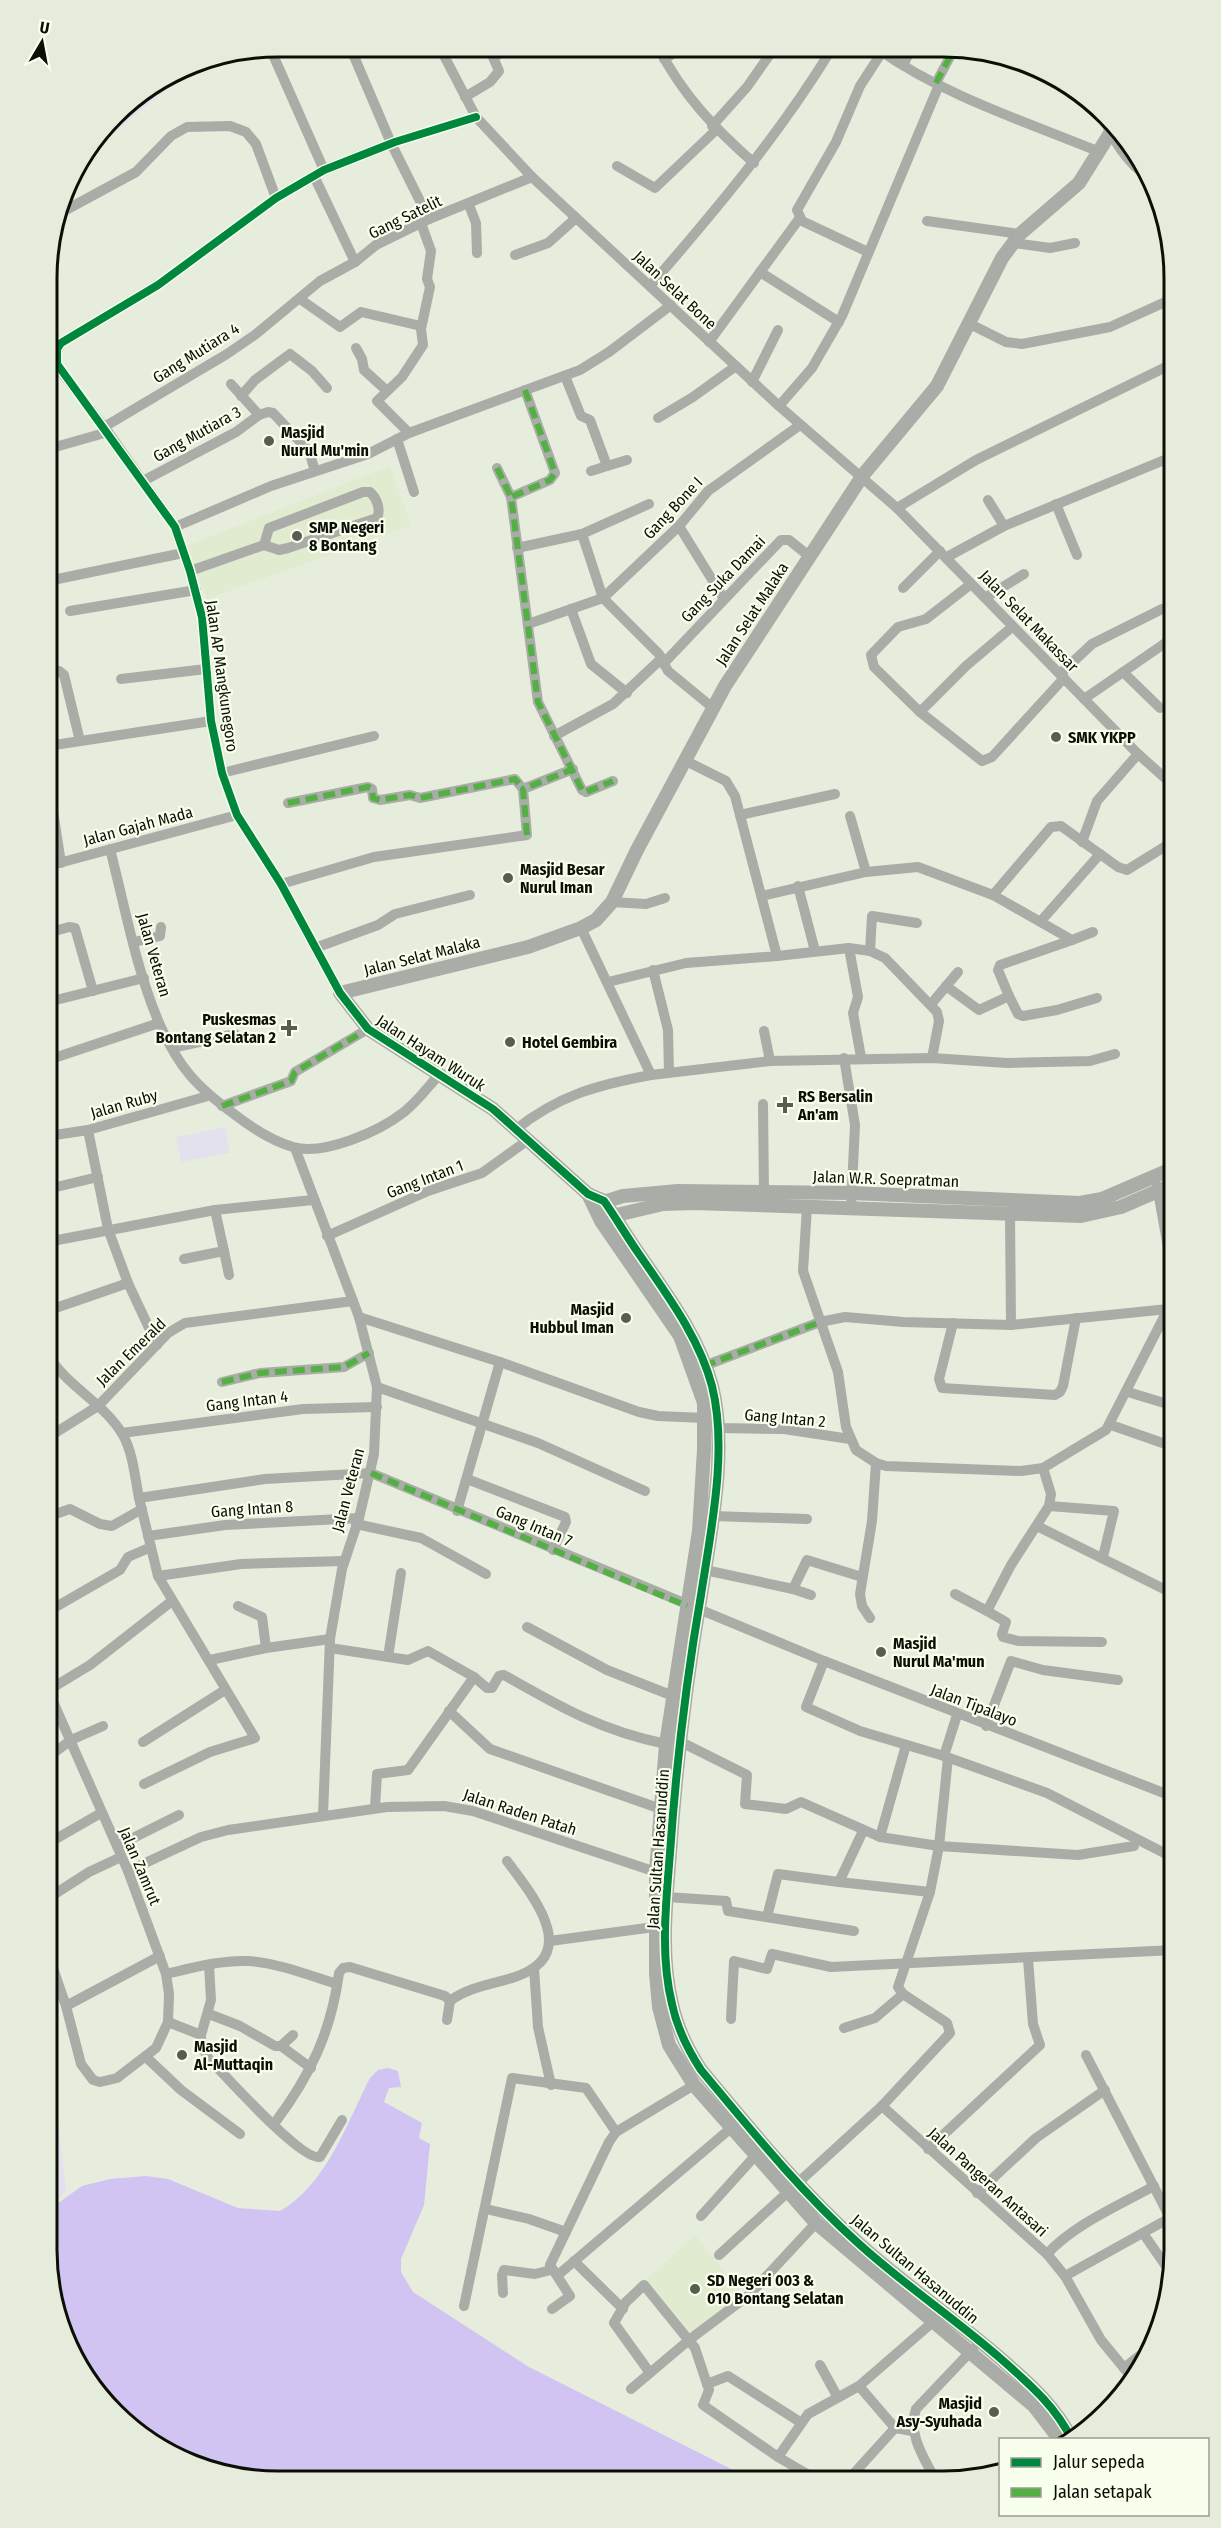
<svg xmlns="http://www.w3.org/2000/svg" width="1221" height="2528" viewBox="0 0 1221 2528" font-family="'Fira Sans Condensed',sans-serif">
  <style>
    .built { fill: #e0ebd0 }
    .green { fill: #e3e1ed }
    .water { fill: #d1c4f2 }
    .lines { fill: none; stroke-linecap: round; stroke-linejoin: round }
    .minor { stroke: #aaaca7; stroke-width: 10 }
    .tertiary { stroke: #aaaca7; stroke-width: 14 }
    .quiet { stroke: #54b044; stroke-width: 6; stroke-dasharray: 12 6; stroke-linecap: butt }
    .cycleway-casing { stroke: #f8ffed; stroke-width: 11 }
    .cycleway { stroke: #00873e; stroke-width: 8 }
    .poi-dot { fill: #595d51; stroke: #f8ffed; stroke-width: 2 }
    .labels { text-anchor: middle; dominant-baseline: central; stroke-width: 4.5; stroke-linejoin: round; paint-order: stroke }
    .street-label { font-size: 16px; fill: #0c0f06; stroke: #f8ffed }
    .poi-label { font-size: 16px; font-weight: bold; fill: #0c0f06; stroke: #f8ffed; text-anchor: start }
    .rim { fill: none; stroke: #0c0f06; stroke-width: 3 }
  </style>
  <rect width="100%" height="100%" fill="#e7eddd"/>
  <g class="built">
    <polygon points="390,466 411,525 207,599 186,546"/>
    <polygon points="695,2235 744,2296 689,2338 645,2281"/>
  </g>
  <g class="green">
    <polygon points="197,63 81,161 125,104 190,64"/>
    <polygon points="225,1127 230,1153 181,1162 176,1137"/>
    <polygon points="47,2065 56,2100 66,2190 54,2206 47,2210"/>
  </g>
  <path class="water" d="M388,2068L398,2071L401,2087L389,2088L384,2102L422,2123L419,2138L430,2144L424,2205L401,2259V2272L413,2292L529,2367L753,2480L233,2477C215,2471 195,2466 177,2458C120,2432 73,2370 55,2311C45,2280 47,2243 47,2211L82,2186L110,2179L146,2176L168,2179L238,2208L280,2211C326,2185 347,2123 370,2078L378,2070Z"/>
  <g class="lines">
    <g class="minor">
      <polyline points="350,47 391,143 429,219"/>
      <polyline points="270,48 324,170"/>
      <polyline points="440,48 476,117 532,177 779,406 897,508 1138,754 1174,786"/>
      <path d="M659,49C683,95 715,129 754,163"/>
      <path d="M879,50C945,96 1024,121 1097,151"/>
      <polyline points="494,57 510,48"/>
      <polyline points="664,59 682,49"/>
      <polyline points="903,65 911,50"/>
      <polyline points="936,83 953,51"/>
      <polyline points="465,97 490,82 499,71 489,48"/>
      <polyline points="712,126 747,87 773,50"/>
      <polyline points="617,166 655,188 716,130"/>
      <polyline points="314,176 355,262"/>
      <polyline points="469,205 476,223 477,253"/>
      <polyline points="64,211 136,172 171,136 187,127 230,126 246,132 256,144 276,198"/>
      <polyline points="927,221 1020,234"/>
      <polyline points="1014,243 1050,248 1075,243"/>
      <polyline points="868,252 802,221 797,210 836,142 860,86 882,52"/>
      <polyline points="515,255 548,243 576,218"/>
      <polyline points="760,272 839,322"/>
      <path d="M650,286C715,211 779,135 831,50"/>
      <polyline points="300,299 340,327 361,312 421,326"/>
      <polyline points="970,324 1006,342 1022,344 1110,327 1174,298"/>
      <polyline points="709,342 799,219"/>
      <polyline points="356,348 362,359 364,370 387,391"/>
      <polyline points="565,376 581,416 590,420 607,466 591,471"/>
      <polyline points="752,382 778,330"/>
      <polyline points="525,390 555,473 550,480 511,497 538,702 582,790 586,792 613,781"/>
      <polyline points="241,396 255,380 290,354 312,371 327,388"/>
      <polyline points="779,406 812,368 842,316 939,85"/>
      <polyline points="259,415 268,412 273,413 309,451 315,471"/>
      <polyline points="658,418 693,397 736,366"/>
      <polyline points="104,427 227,354 256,334 320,281 355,262 376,245 429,219 532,177"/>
      <polyline points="409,433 377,401 402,377 423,345 421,329 430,287 427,279 431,251 421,223"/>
      <polyline points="397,439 414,492"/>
      <polyline points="48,449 108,432"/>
      <polyline points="607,466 627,460"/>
      <polyline points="497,468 511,497"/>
      <polyline points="143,481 236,432 259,415 231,384"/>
      <polyline points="988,500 1004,526"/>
      <polyline points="1056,504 1077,555"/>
      <polyline points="897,508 976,460 1174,363"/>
      <polyline points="679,526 724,599"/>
      <polyline points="175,527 271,486 368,454 409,433 580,370 609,352 671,305"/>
      <polyline points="582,534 603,598 659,654 668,671 713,708"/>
      <polyline points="517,548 582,534 649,504"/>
      <polyline points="947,557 1004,526 1174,456"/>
      <path d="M190,571L264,545L269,528L363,492H370C377,498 381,510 377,518L288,548L279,550L264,545"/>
      <polyline points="48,581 183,553"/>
      <polyline points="971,584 926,619 898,627 871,655 874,667 920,712 982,761 992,757 1064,678"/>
      <polyline points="903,588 940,551"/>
      <polyline points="985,598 1024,574"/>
      <polyline points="571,609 591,664 627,693"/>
      <polyline points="70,611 196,590"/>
      <polyline points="528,624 603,598 679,526 708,491 800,425"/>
      <polyline points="663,664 781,540 789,540 809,556"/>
      <polyline points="1123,672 1160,708"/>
      <polyline points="48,673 59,671 64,675 80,741"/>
      <polyline points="1060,674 1092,644 1162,609"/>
      <polyline points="121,679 206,669"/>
      <polyline points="1084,699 1174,637"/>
      <polyline points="920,712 966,666 1012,627"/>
      <polyline points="554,736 613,704 662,658"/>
      <polyline points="48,746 211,721"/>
      <polyline points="222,773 374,736"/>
      <polyline points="48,779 61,863"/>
      <polyline points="288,803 368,787 372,789 373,798 380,800 410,795 420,798 515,779 523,789"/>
      <polyline points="740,815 835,794"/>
      <polyline points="850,816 866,872"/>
      <polyline points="1082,842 1097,801 1138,754"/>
      <path d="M110,849C125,907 136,970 160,1025C179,1068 197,1087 234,1114C252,1128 272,1141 293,1147C324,1156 380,1131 404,1112C417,1102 427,1088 438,1076"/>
      <polyline points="48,866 237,815"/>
      <polyline points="281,884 374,857 527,835 523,789 573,769"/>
      <polyline points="798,886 815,951"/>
      <polyline points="993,895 1051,827 1061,826 1118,867 1127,870 1174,841"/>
      <polyline points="762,896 866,872 918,867 993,895 1072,940 1093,932"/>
      <polyline points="612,902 646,904 665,898"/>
      <polyline points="1041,921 1100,854"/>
      <polyline points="581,928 651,1075 770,1061 932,1058 1007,1063 1090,1061 1115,1054"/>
      <polyline points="48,933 69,927 75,928 93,991"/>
      <polyline points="134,942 160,936 161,927"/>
      <polyline points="315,948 378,925 395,914 470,895"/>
      <polyline points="849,948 858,997 853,1013 861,1057"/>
      <polyline points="870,951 872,916 917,923"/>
      <polyline points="777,956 849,948 870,951 885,958 937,1012 939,1021 932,1058"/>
      <polyline points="653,970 668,1030 669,1073"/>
      <polyline points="608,982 686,963 777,956 735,796 726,781 686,761"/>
      <polyline points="946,986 979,1010 1009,996 1018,1014 1023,1016 1057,1010 1097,998"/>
      <polyline points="340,993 281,884 237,815 222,773 211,721 202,617 190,571 175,527 108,432 59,369 55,356 61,343 158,285 276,198 324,170 395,142 476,117"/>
      <polyline points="1009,996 998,970 1000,965 1072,940"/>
      <polyline points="48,1002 144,978"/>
      <polyline points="932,1003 958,972"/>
      <polyline points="764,1031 770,1061"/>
      <polyline points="172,1048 235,1034"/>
      <polyline points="844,1058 855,1125 851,1208"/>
      <polyline points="48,1060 159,1023"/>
      <polyline points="763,1104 764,1193"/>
      <polyline points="222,1106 291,1081 295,1072 368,1029"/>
      <polyline points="88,1130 108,1229 128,1283 157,1345"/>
      <path d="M515,1130C559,1095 597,1085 651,1075"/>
      <polyline points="48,1136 88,1130 208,1096"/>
      <polyline points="295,1148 359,1317 377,1387 374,1454 359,1518 342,1569 330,1639 323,1815"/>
      <polyline points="48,1189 98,1177"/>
      <polyline points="807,1207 803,1271 838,1372 846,1427 856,1450 876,1463 886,1466 1021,1471 1043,1468 1106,1430 1168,1309 1174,1291 1174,1281 1157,1186"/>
      <polyline points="1010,1214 1011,1325"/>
      <polyline points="327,1236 428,1191 482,1173 528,1140"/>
      <polyline points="47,1242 215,1210 313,1200"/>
      <polyline points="224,1251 229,1275"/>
      <polyline points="184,1259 224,1251 215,1210"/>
      <polyline points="47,1311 128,1283"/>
      <polyline points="359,1317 500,1362 639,1412 658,1416 704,1418"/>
      <polyline points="953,1323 939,1379 942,1388 1055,1395 1060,1392 1063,1386 1076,1318"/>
      <path d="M47,1353C65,1386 104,1402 123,1435C133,1453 135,1478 139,1498L265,1479L371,1473L824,1661L1174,1797"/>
      <polyline points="704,1366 820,1322 845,1317 903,1322 1011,1325 1168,1309"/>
      <polyline points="222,1382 260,1373 344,1367 369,1353"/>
      <polyline points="377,1387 538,1443 645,1491"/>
      <polyline points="1128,1392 1174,1406"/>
      <polyline points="1111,1425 1174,1447"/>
      <polyline points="716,1428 784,1429 850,1439"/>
      <polyline points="122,1433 303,1409 377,1407"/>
      <polyline points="47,1438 98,1406 168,1333 185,1323 353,1301"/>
      <polyline points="467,1479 565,1517 566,1522 553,1550"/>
      <polyline points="139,1498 158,1576 255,1738 210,1752 144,1784"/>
      <polyline points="1049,1506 1114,1511 1103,1557"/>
      <polyline points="457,1511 500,1362"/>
      <polyline points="713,1516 807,1519"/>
      <polyline points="47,1517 70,1509 100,1524 112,1526 142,1509"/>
      <polyline points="356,1524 421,1538 486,1574"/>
      <polyline points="1037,1526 1174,1594"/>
      <polyline points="148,1536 225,1525 359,1518"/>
      <polyline points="705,1570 793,1589 807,1560 862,1577"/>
      <polyline points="158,1576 241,1564 344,1561"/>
      <polyline points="793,1589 811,1595"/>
      <polyline points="955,1594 987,1611 1011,1565 1049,1506 1051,1494 1043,1468"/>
      <polyline points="238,1606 262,1617 266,1648"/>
      <polyline points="987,1611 1006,1622 1002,1634 1003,1637 1018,1641 1102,1642"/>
      <polyline points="47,1612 120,1570 128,1557 151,1547"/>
      <polyline points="870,1618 862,1606 860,1594 872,1521 876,1463"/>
      <polyline points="527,1627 607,1670 673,1696"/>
      <path d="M330,1648L408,1660L428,1651L474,1677L487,1688H492L499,1676L504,1675C560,1707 602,1731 666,1744"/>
      <polyline points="388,1657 401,1573"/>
      <polyline points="210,1660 266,1648 330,1639"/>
      <polyline points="824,1661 806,1707 860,1731 944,1756 1047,1793 1174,1858"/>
      <polyline points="47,1691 90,1665 172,1601"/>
      <polyline points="449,1711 490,1749 661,1809"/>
      <polyline points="986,1726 1011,1661 1043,1670 1118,1680"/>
      <polyline points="679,1741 747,1775 745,1804 786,1809 801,1802 880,1837 906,1745"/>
      <polyline points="143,1742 225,1690"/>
      <polyline points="944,1756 957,1715"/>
      <polyline points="47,1758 71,1740 103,1726"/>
      <polyline points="375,1808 377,1774 408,1770 474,1677"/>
      <polyline points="880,1837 939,1846 1078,1855 1134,1846"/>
      <polyline points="47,1844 101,1813"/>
      <polyline points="117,1846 179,1815"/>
      <polyline points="128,1871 201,1837 228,1830 387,1807 444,1806 473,1811 662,1874"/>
      <polyline points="839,1882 930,1892"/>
      <polyline points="667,1897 726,1901 728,1911 854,1931"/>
      <polyline points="47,1899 89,1872 121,1857"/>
      <polyline points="767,1917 778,1874 839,1882 863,1831"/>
      <polyline points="550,1941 654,1927"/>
      <polyline points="47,1951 66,2006 81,2064 93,2080 100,2082 117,2078 156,2048 168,2022 169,1994 166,1974 128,1871 47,1688"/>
      <polyline points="534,1968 538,2027 551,2085"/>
      <path d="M166,1974C192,1968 220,1960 248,1961C278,1963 308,1975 337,1984"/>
      <path d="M450,2001C468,1987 494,1984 515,1977C583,1954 532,1895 507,1861"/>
      <polyline points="66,2006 160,1956"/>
      <polyline points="209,2014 240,2026 275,2046 281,2046 293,2035"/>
      <polyline points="731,2019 734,1961 767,1969 772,1954 831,1967 1174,1950"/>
      <path d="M168,2022L201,2035V2046L209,2059C225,2075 302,2162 320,2157L342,2120"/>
      <polyline points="844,2028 875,2018 903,1994"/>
      <polyline points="201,2035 211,2000 209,1965"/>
      <polyline points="281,2046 311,2068"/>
      <polyline points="1086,2055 1169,2216"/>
      <polyline points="146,2057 181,2090 240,2134"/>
      <polyline points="882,2106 950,2033 947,2023 903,1994 898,1987 930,1892 939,1846 948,1758"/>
      <path d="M274,2124C310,2076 331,2033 339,1973L343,1968L350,1967L445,1996L450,2001L447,2020"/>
      <polyline points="928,2149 1040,2045 1033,2024 1028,1959"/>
      <polyline points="977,2193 1036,2138 1105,2090"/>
      <polyline points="486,2209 529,2219 566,2232"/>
      <polyline points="701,2216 755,2156"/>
      <polyline points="1143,2233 1172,2275"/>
      <path d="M1047,2254C1075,2224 1118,2206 1154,2186"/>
      <polyline points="719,2255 882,2106 1047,2254 1065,2276 1101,2340 1133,2379"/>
      <polyline points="574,2261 623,2309"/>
      <polyline points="558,2275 731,2128"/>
      <polyline points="1065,2276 1168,2219 1173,2213"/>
      <polyline points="503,2293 502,2275 504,2270 535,2274 551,2270"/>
      <polyline points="464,2306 512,2078 586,2088 616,2132"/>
      <polyline points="552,2309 570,2296 550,2265 609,2142 616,2132 694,2085"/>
      <polyline points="820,2365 837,2396"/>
      <polyline points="1124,2368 1152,2346"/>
      <polyline points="650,2373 614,2323 626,2302 644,2285 695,2348 709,2390 703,2405 778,2457 819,2481"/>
      <polyline points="707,2384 728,2376 800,2422"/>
      <polyline points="859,2386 895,2428 912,2431"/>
      <polyline points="631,2389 689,2340 749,2295 816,2223"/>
      <polyline points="778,2457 808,2414 859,2386 934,2321"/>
      <polyline points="999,2474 1000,2473"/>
      <polyline points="847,2481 895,2428"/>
      <path d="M936,2481C925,2459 907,2435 916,2409L973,2349"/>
    </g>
    <g class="tertiary">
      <path d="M1105,116C1113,136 1129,163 1148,174"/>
      <polyline points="588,1194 601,1221 680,1336 704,1403 704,1450 699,1531 666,1744 656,1872 656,1973 659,2007 669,2045 694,2085 816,2223 1034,2406 1060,2440"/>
      <polyline points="597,1204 623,1196 678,1191 851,1193 1080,1203 1102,1199 1174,1168"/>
      <polyline points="608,1217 663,1204 694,1203 1081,1216 1121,1207 1174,1184"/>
      <path d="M1072,2440C1055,2405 1028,2383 1000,2358C954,2318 903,2284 858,2243C800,2191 751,2130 701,2070C688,2050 677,2028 672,2004C660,1955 666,1903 670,1853C676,1767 686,1681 701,1595C711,1530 728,1450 712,1386C699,1337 667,1295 639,1254C627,1237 616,1218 604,1201L588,1194L493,1109L368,1029L340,993L528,947L581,928L596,920L612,902L637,850L725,686L863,475L937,386L1002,258L1020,234L1079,183L1114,127"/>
    </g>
    <g class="quiet">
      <polyline points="936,83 953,51"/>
      <polyline points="525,390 555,473 550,480 511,497 538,702 582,790 586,792 613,781"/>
      <polyline points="497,468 511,497"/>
      <polyline points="288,803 368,787 372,789 373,798 380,800 410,795 420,798 515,779 523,789"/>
      <polyline points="527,835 523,789 573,769"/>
      <polyline points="222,1106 291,1081 295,1072 368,1029"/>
      <polyline points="704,1366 820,1322"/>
      <polyline points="222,1382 260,1373 344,1367 369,1353"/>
      <polyline points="371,1473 687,1606"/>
    </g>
    <defs>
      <path id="cycleway" d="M476,117L395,142L324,170L276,198L158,285L61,343L57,349V364L175,527L190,571L202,617L211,721L222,773L237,815L281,884L340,993L368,1029L493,1109L588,1194L604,1201C616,1218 627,1237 639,1254C667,1295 699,1337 712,1386C728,1450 711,1530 701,1595C686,1681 676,1767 670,1853C666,1903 660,1955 672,2004C677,2028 688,2050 701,2070C751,2130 800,2191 858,2243C903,2284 954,2318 1000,2358C1028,2383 1055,2405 1072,2440"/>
    </defs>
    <use href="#cycleway" class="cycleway-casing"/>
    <use href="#cycleway" class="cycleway"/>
  </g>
  <g class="poi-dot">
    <circle cx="269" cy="441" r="6"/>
    <circle cx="297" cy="536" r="6"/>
    <circle cx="1056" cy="737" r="6"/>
    <circle cx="508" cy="878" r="6"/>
    <path d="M286 1019h6v6h6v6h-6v6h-6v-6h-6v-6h6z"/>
    <circle cx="510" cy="1042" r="6"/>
    <path d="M782 1096h6v6h6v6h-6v6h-6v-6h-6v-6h6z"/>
    <circle cx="626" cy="1318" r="6"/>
    <circle cx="881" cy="1652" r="6"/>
    <circle cx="182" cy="2055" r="6"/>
    <circle cx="695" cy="2289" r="6"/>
    <circle cx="994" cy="2412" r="6"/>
  </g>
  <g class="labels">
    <g class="street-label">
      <text transform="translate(405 217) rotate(-26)">Gang Satelit</text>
      <text transform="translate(675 290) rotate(43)">Jalan Selat Bone</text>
      <text transform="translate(196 353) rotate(-32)">Gang Mutiara 4</text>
      <text transform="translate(197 434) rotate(-29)">Gang Mutiara 3</text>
      <text transform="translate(673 508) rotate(-47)">Gang Bone I</text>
      <text transform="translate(723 579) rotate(-46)">Gang Suka Damai</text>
      <text transform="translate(752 614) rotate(-57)">Jalan Selat Malaka</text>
      <text transform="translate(1029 621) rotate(46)">Jalan Selat Makassar</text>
      <text transform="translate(222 676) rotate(82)">Jalan AP Mangkunegoro</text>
      <text transform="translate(138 826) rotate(-15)">Jalan Gajah Mada</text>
      <text transform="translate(154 955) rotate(74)">Jalan Veteran</text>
      <text transform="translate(422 956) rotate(-14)">Jalan Selat Malaka</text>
      <text transform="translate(431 1053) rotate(33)">Jalan Hayam Wuruk</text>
      <text transform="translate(124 1104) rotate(-16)">Jalan Ruby</text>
      <text transform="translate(425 1179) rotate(-21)">Gang Intan 1</text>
      <text transform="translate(886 1179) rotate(2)">Jalan W.R. Soepratman</text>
      <text transform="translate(131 1352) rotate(-44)">Jalan Emerald</text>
      <text transform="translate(247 1401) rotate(-7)">Gang Intan 4</text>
      <text transform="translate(785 1418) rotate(5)">Gang Intan 2</text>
      <text transform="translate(348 1490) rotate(-75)">Jalan Veteran</text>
      <text transform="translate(252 1509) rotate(-4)">Gang Intan 8</text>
      <text transform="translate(534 1526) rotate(23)">Gang Intan 7</text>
      <text transform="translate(974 1705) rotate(21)">Jalan Tipalayo</text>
      <text transform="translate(520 1812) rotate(18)">Jalan Raden Patah</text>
      <text transform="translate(658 1849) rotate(-86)">Jalan Sultan Hasanuddin</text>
      <text transform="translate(140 1866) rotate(67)">Jalan Zamrut</text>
      <text transform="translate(988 2182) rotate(42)">Jalan Pangeran Antasari</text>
      <text transform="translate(915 2269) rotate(40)">Jalan Sultan Hasanuddin</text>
    </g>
    <g class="poi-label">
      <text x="281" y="432">Masjid<tspan x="281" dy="18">Nurul Mu'min</tspan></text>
      <text x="309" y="527">SMP Negeri<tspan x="309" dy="18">8 Bontang</tspan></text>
      <text x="1068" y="737">SMK YKPP</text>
      <text x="520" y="869">Masjid Besar<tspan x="520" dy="18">Nurul Iman</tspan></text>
      <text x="276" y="1019" text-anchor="end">Puskesmas<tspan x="276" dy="18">Bontang Selatan 2</tspan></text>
      <text x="522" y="1042">Hotel Gembira</text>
      <text x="798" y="1096">RS Bersalin<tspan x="798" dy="18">An'am</tspan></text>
      <text x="614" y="1309" text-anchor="end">Masjid<tspan x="614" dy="18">Hubbul Iman</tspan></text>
      <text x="893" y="1643">Masjid<tspan x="893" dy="18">Nurul Ma'mun</tspan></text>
      <text x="194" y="2046">Masjid<tspan x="194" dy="18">Al-Muttaqin</tspan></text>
      <text x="707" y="2280">SD Negeri 003 &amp;<tspan x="707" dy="18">010 Bontang Selatan</tspan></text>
      <text x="982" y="2403" text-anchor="end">Masjid<tspan x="982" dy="18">Asy-Syuhada</tspan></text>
    </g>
  </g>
  <path d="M0 0H1221V2528H0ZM278 57H943A221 221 0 0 1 1164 278V2250A221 221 0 0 1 943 2471H278A221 221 0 0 1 57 2250V278A221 221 0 0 1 278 57Z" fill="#e5ecdb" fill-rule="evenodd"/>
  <path class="rim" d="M278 57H943A221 221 0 0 1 1164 278V2250A221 221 0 0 1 943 2471H278A221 221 0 0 1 57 2250V278A221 221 0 0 1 278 57Z"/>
  <rect x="999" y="2438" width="210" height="78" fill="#f8ffed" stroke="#9a9f91" stroke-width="1.5"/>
  <rect x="1011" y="2458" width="30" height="9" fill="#00873e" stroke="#9a9f91" stroke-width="1.5"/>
  <text x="1053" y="2468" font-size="18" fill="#0c0f06">Jalur sepeda</text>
  <rect x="1011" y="2488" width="30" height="9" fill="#54b044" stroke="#9a9f91" stroke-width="1.5"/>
  <text x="1053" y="2498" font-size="18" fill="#0c0f06">Jalan setapak</text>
  <g transform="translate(42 42) rotate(10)" stroke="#f8ffed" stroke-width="4.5" paint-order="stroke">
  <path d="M0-4.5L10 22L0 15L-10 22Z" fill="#0c0f06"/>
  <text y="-9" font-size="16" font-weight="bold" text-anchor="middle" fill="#0c0f06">U</text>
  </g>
</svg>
